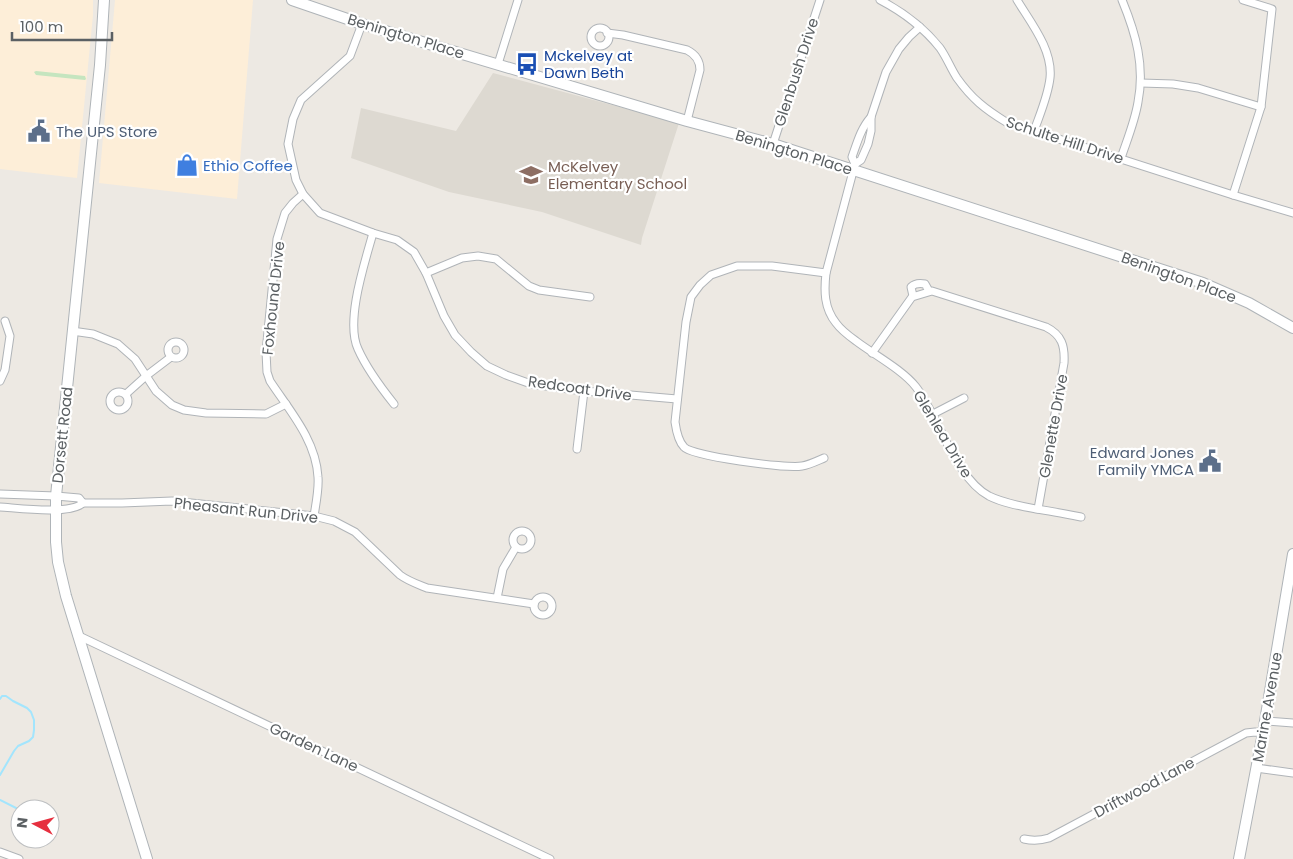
<svg xmlns="http://www.w3.org/2000/svg" width="1293" height="859" viewBox="0 0 1293 859" font-family="Poppins,sans-serif">
  <style>
    .commercial { fill: #fdeed8 }
    .education { fill: #ddd9d1 }
    .green { fill: #c5e5bf }
    .lines { fill: none; stroke-linecap: round; stroke-linejoin: round }
    .stream { stroke: #a3e5fd; stroke-width: 2 }
    .minor-casing { stroke: #b0b4b8; stroke-width: 9 }
    .secondary-casing { stroke: #afb4b8; stroke-width: 12 }
    .minor { stroke: #fff; stroke-width: 7 }
    .secondary { stroke: #fff; stroke-width: 10 }
    .labels { text-anchor: middle; dominant-baseline: central; stroke-width: 4.5; stroke-linejoin: round; paint-order: stroke }
    .street-label { font-size: 15px; fill: #5b6063; stroke: #fff }
    .transit-label { font-size: 15px; fill: #164399; stroke: #fff; text-anchor: start }
    .service-label { font-size: 15px; fill: #4e5e75; stroke: #fff; text-anchor: start }
    .shop-label { font-size: 15px; fill: #366cbe; stroke: #fff; text-anchor: start }
    .education-label { font-size: 15px; fill: #785e54; stroke: #fff; text-anchor: start }
  </style>
  <rect width="100%" height="100%" fill="#ede9e3"/>
  <g class="commercial">
    <polygon points="0,0 93,0 93,15 77,178 0,169"/>
    <polygon points="115,0 253,0 237,199 99,183"/>
  </g>
  <polygon class="education" points="493,73 679,123 642,238 641,245 542,212 449,192 351,158 361,108 456,131"/>
  <polygon class="green" points="36,71 85,76 86,79 85,80 36,75 34,72"/>
  <g class="lines">
    <g class="stream">
      <polyline points="0,699 2,696 6,696 13,701 27,708 31,712 34,720 34,730 33,737 29,741 18,746 14,751 0,775"/>
      <polyline points="0,800 20,810"/>
    </g>
    <defs>
      <g id="minor">
        <path d="M880,0C903,12 924,28 940,48C947,58 951,69 957,78C972,99 985,109 1006,122L1233,195L1293,213"/>
        <path d="M1017,0C1031,23 1053,50 1050,78C1048,96 1040,114 1034,131"/>
        <polyline points="362,24 350,56 301,100 293,119 288,144 296,180 303,194 320,213 373,233 397,240 414,252 426,273 444,316 455,335 471,352 487,366 506,375 531,384 584,391 677,399"/>
        <circle cx="600" cy="37" r="9"/>
        <path d="M607,33L623,35L687,50C695,54 700,61 700,70L687,121"/>
        <polyline points="498,64 518,0"/>
        <polyline points="1141,83 1173,84 1198,88 1261,107"/>
        <path d="M871,117C861,128 857,143 852,157L855,164L826,273C824,291 824,308 836,323C841,330 849,336 856,341C873,354 903,370 916,387C939,417 955,478 989,496C1003,503 1020,506 1036,509C1051,511 1066,514 1081,517"/>
        <polyline points="773,144 820,0"/>
        <path d="M1121,158C1127,140 1135,121 1138,102C1145,66 1136,34 1122,0"/>
        <polyline points="855,164 861,160 868,144 871,131 871,117 886,72 899,49 909,37 920,27"/>
        <path d="M303,194L293,203L285,213L277,239L266,352L267,372L270,381C289,410 316,440 318,477C319,489 316,503 314,516"/>
        <polyline points="1233,195 1261,107 1272,9 1243,0"/>
        <path d="M373,233C365,262 345,321 358,349C366,367 382,389 394,404"/>
        <polyline points="426,273 462,258 478,256 496,259 529,286 539,290 590,297"/>
        <path d="M913,296L911,287C915,283 920,283 925,284L929,291"/>
        <polyline points="72,331 93,334 118,344 135,359 156,391 172,405 184,410 206,413 266,414 286,404"/>
        <circle cx="176" cy="350" r="8"/>
        <path d="M872,353L912,297L932,291L1046,327C1062,335 1065,346 1064,363L1038,509"/>
        <polyline points="0,381 5,370 10,336 5,321"/>
        <circle cx="119" cy="401" r="9"/>
        <polyline points="126,394 146,376 171,357"/>
        <polyline points="933,414 964,398"/>
        <polyline points="577,449 584,391"/>
        <path d="M824,458C817,461 809,465 802,466C787,469 691,456 684,447C679,442 676,429 675,422L686,322L691,297L700,285L711,275L737,266H772L826,273"/>
        <polyline points="0,494 56,496 79,498 83,503"/>
        <path d="M0,507C18,508 70,515 83,503H122L172,501L314,516L334,521L355,532L400,575C408,581 417,584 427,588L534,604"/>
        <circle cx="522" cy="540" r="9"/>
        <circle cx="543" cy="606" r="9"/>
        <polyline points="497,598 503,569 516,547"/>
        <polyline points="77,635 550,859"/>
        <polyline points="1265,721 1293,723"/>
        <polyline points="1256,768 1293,773"/>
        <path d="M1024,839C1033,841 1039,841 1049,838L1246,733L1255,732L1263,733"/>
        <polyline points="0,852 19,859"/>
      </g>
      <g id="secondary">
        <polyline points="104,0 100,65 56,496 56,542 58,562 66,596 147,859"/>
        <polyline points="292,0 362,24 687,121 773,144 1203,283 1249,303 1293,328"/>
        <polyline points="1239,859 1263,733 1293,554"/>
      </g>
    </defs>
    <use href="#minor" class="minor-casing"/>
    <use href="#secondary" class="secondary-casing"/>
    <use href="#minor" class="minor"/>
    <use href="#secondary" class="secondary"/>
  </g>
  <defs>
    <symbol id="bus-bare" viewBox="-9 -9 18 18"><path d="M-5-6H5V4H4V6H2V4H-2V6H-4V4H-5ZM-3.5-4V0h7V-4ZM-3.5 1.2v1.5H-2V1.2ZM2 1.2v1.5H3.5V1.2Z" fill="#1a4fb4" stroke="#fff" stroke-width="2.5" paint-order="stroke"/></symbol>
    <symbol id="civic-bare" viewBox="-9 -9 18 18"><path d="M-.6-6.5H3V-4.5H.6V-3L4-1V1h2V6H-6V1h2V-1L-.6-3ZM-1.2 2.5V6h2.4V2.5Z" fill="#5c6f8a" stroke="#fff" stroke-width="2.5" paint-order="stroke"/></symbol>
    <symbol id="shop-bare" viewBox="-9 -9 18 18"><path d="M-5-2.5h2.3a2.7 3.5 0 0 1 5.4 0H5L5.5 6h-11ZM-1.5-2.5h3a1.5 2.3 0 0 0-3 0Z" fill="#3f7fe0" stroke="#fff" stroke-width="2.5" paint-order="stroke"/></symbol>
    <symbol id="school-bare" viewBox="-9 -9 18 18"><path d="M0-5L7-2L0 1L-7-2ZM-4 1L0 2.5L4 1V4Q0 6-4 4Z" fill="#8d6e63" stroke="#fff" stroke-width="2.5" paint-order="stroke"/></symbol>
  </defs>
  <g fill-rule="evenodd">
    <use href="#bus-bare" x="511" y="48" width="32" height="32"/>
    <use href="#civic-bare" x="23" y="115" width="32" height="32"/>
    <use href="#shop-bare" x="171" y="149" width="32" height="32"/>
    <use href="#school-bare" x="515" y="159" width="32" height="32"/>
    <use href="#civic-bare" x="1194" y="445" width="32" height="32"/>
  </g>
  <g class="labels">
    <g class="street-label">
      <text transform="translate(406 36) rotate(17)">Benington Place</text>
      <text transform="translate(796 72) rotate(-72)">Glenbush Drive</text>
      <text transform="translate(1065 140) rotate(18)">Schulte Hill Drive</text>
      <text transform="translate(794 152) rotate(17)">Benington Place</text>
      <text transform="translate(1179 277) rotate(20)">Benington Place</text>
      <text transform="translate(273 298) rotate(-84)">Foxhound Drive</text>
      <text transform="translate(580 388) rotate(8)">Redcoat Drive</text>
      <text transform="translate(1053 426) rotate(-80)">Glenette Drive</text>
      <text transform="translate(943 434) rotate(59)">Glenlea Drive</text>
      <text transform="translate(62 435) rotate(-84)">Dorsett Road</text>
      <text transform="translate(246 510) rotate(6)">Pheasant Run Drive</text>
      <text transform="translate(1267 707) rotate(-80)">Marine Avenue</text>
      <text transform="translate(314 747) rotate(25)">Garden Lane</text>
      <text transform="translate(1144 787) rotate(-28)">Driftwood Lane</text>
    </g>
    <g class="transit-label">
      <text x="544" y="55">Mckelvey at<tspan x="544" dy="17">Dawn Beth</tspan></text>
    </g>
    <g class="service-label">
      <text x="56" y="131">The UPS Store</text>
      <text x="1194" y="452" text-anchor="end">Edward Jones<tspan x="1194" dy="17">Family YMCA</tspan></text>
    </g>
    <g class="shop-label">
      <text x="203" y="165">Ethio Coffee</text>
    </g>
    <g class="education-label">
      <text x="548" y="166">McKelvey<tspan x="548" dy="17">Elementary School</tspan></text>
    </g>
  </g>
  <g transform="translate(35 824) rotate(276)"><circle r="24" fill="#ffffff" stroke="#bdbfc1"/>
  <path d="M0-4L9 19L0 12L-9 19Z" fill="#e6303f"/>
  <text y="-8" font-size="14" font-weight="bold" text-anchor="middle" fill="#5b6063">N</text>
  </g>
  <path d="M12 32v8h100v-8" fill="none" stroke="#5b6063" stroke-width="2.5"/>
  <text x="20" y="32" font-size="15" fill="#5b6063" stroke="#ffffff" stroke-width="4" paint-order="stroke">100 m</text>
</svg>
